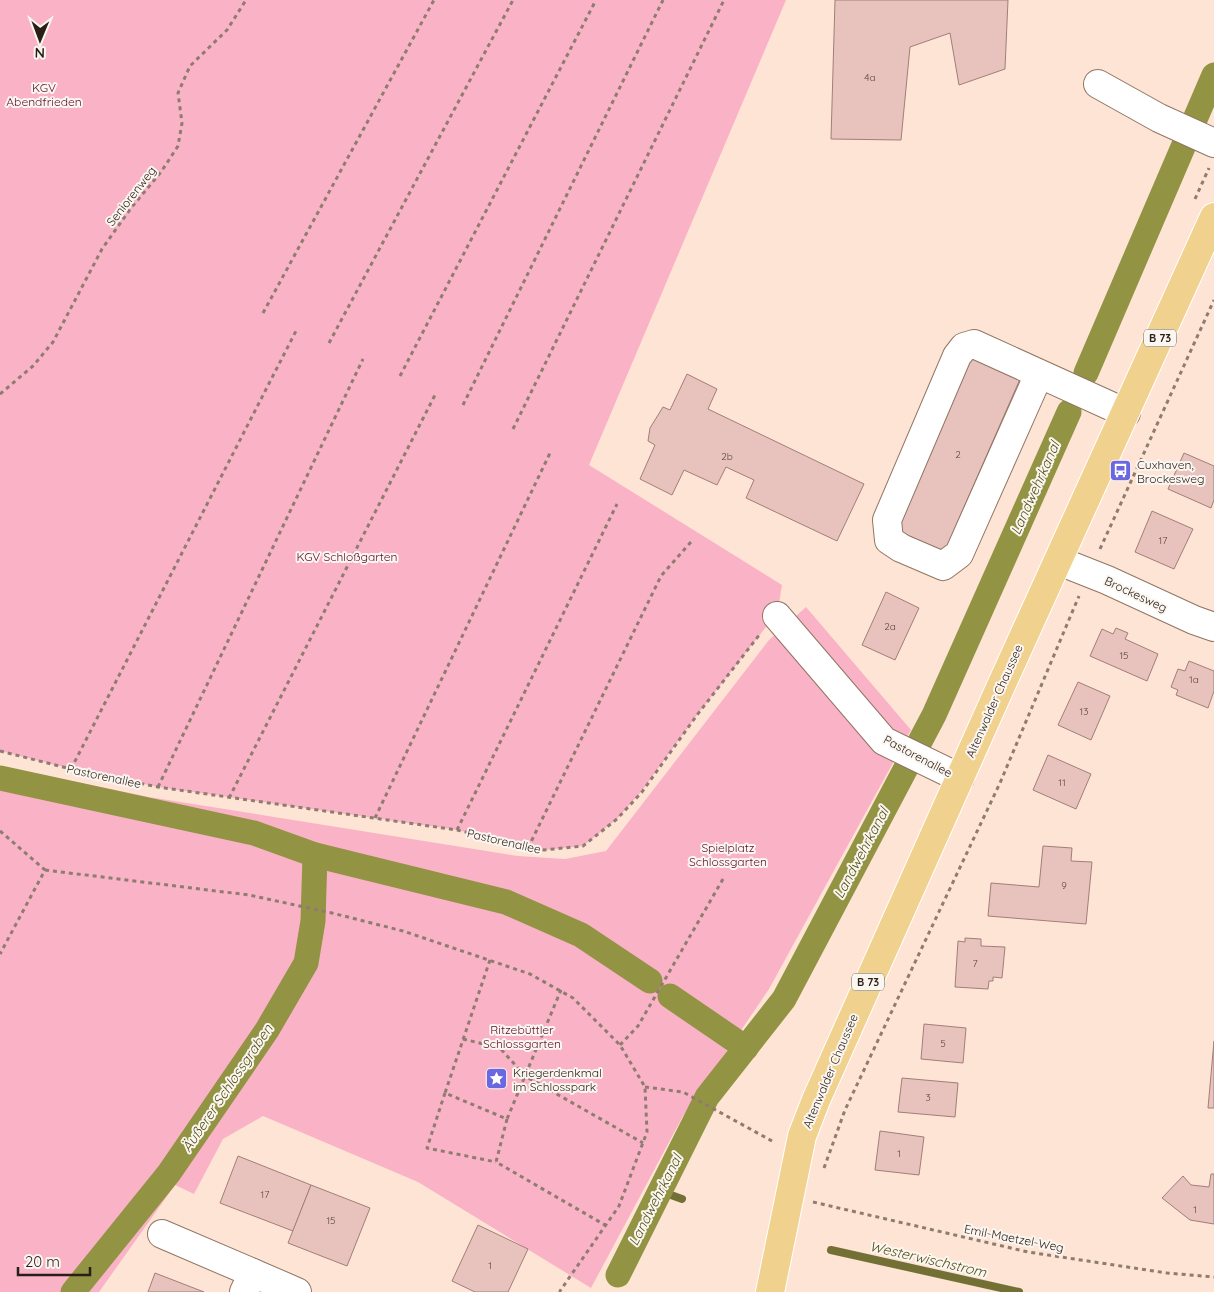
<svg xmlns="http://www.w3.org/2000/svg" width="1214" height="1292" viewBox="0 0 1214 1292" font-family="Quicksand,sans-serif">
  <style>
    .green { fill: #fab3c6 }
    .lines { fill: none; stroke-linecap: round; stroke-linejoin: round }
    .stream { stroke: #737036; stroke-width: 8 }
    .canal { stroke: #929343; stroke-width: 25 }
    .building { fill: #e8c2bc; stroke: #a27e79 }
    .minor-casing { stroke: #917562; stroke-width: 30 }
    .major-casing { stroke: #fff; stroke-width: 30 }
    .path { stroke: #8e7c70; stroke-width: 3; stroke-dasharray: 4 4; stroke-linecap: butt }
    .minor { stroke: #fff; stroke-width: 28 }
    .major { stroke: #f1d18e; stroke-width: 28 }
    .labels { text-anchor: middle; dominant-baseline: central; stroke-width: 4; stroke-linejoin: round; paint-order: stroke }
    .number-label { font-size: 10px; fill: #5a4840 }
    .shield { fill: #fcf6f1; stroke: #696058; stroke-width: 1 }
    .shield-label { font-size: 11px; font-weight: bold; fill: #2a1f17 }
    .park-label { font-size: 12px; fill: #580f2d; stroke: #fcf6f1 }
    .street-label { font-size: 12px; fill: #2a1f17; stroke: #fcf6f1 }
    .poi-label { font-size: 12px; fill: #2a1f17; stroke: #fcf6f1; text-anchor: start }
    .water-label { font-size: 14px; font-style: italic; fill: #535318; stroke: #fcf6f1 }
  </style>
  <rect width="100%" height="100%" fill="#fee4d4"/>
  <g class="green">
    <polygon points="0,0 786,0 589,465 782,585 777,616 769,623 697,715 641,792 617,819 583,846 544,850 457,830 158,787 71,769 0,751"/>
    <polygon points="806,607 911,730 769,989 683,1116 591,1288 418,1182 263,1116 223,1139 194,1194 175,1185 99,1292 0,1292 0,766 149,797 518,856 565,859 606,851 769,640"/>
  </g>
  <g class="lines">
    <g class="stream">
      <polyline points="660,1191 682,1199"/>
      <polyline points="831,1250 1019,1292"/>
    </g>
    <g class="canal">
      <polyline points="1086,373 1214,75"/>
      <polyline points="0,778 254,833 315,855"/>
      <polyline points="670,996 746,1048"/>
      <polyline points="618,1275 707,1097 784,999 934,715 1069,412"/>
      <polyline points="73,1292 169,1173 267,1030 306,963 313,921 315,855 506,902 581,935 650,981"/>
    </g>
  </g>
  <g class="building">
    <polygon points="835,0 1008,0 1005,69 959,85 950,33 910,47 901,140 831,139"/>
    <polygon points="971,355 1020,379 944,553 895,529"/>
    <polygon points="687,374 717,389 708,409 864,484 837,541 746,498 754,480 726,467 717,485 684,470 672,495 640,479 655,445 648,441 650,428 663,407 670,410"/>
    <polygon points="1184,453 1214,466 1214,500 1211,508 1168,489"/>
    <polygon points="1152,511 1193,529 1174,569 1135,552"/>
    <polygon points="886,592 919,608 895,660 862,645"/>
    <polygon points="1116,628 1128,633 1125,639 1158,654 1147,681 1090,656 1102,629 1113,634"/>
    <polygon points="1189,661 1214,671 1214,691 1208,708 1176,695 1178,690 1171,687 1178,669 1185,671"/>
    <polygon points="1078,682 1110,696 1091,740 1058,725"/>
    <polygon points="1048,755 1091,774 1076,809 1033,790"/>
    <polygon points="1043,846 1072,848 1071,861 1092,862 1086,924 988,916 991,883 1039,887"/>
    <polygon points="965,938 981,939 981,946 1005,947 1002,978 993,977 993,981 989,981 988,989 955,987 958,941 965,942"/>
    <polygon points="924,1024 966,1028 963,1063 921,1059"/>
    <polygon points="1214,1041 1214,1108 1208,1108"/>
    <polygon points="902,1078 958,1083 955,1117 898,1112"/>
    <polygon points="880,1131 924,1137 919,1175 875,1170"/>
    <polygon points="238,1156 311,1185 293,1231 220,1203"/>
    <polygon points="1211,1174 1214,1174 1214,1224 1190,1220 1162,1198 1183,1176 1191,1185 1209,1187"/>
    <polygon points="311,1185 370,1208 347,1266 288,1243"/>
    <polygon points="478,1225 528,1249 508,1292 475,1292 452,1281"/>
    <polygon points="155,1273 204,1292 148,1292"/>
  </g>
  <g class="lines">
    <defs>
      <g id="minor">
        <polyline points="1098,84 1159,118 1214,143"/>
        <polyline points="1039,374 959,554 943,566 901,548 889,540 887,520 957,356 964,347 974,344 1126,413"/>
        <polyline points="1059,561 1107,580 1194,620 1214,627"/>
        <polyline points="777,616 884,741 960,778"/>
        <polyline points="162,1234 253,1273 244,1292"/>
        <polyline points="253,1273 297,1292"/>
      </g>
      <polyline id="major" points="770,1292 802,1136 816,1100 1000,688 1214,217"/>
    </defs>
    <use href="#minor" class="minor-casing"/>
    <use href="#major" class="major-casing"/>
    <g class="path">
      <polyline points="1195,199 1209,168"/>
      <polyline points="263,313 434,0"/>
      <polyline points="329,343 513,0"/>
      <polyline points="400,376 596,0"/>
      <polyline points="0,394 33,366 53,342 102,249 131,208 161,172 178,146 182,123 178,93 190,66 227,30 246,0"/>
      <polyline points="463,405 663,0"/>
      <polyline points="513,429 724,0"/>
      <polyline points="1100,549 1214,300"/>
      <polyline points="0,751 71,769 158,787 457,830 544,850 583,846 617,819 642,792 697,715 760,634"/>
      <polyline points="71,769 297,329"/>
      <polyline points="158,787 363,359"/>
      <polyline points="229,798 436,393"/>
      <polyline points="375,818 551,451"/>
      <polyline points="457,830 617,504"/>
      <polyline points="0,831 45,870 0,954"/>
      <polyline points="528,848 661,576 691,542"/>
      <polyline points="45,870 249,895 332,913 403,931 530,974 573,998 620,1045 645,1087 647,1132 619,1206 560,1291 561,1292"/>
      <polyline points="490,960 445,1093 507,1119 561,990"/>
      <polyline points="463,1039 500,1048 525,1076 643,1143"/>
      <polyline points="620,1045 638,1026 723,879"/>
      <polyline points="645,1087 683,1092 772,1141"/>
      <polyline points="445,1093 427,1148 496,1162"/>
      <polyline points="507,1119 496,1162 605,1225"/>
      <polyline points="824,1168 845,1110 1000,783 1079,596"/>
      <polyline points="813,1202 1028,1252 1167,1273 1214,1277"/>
    </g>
    <use href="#minor" class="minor"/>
    <use href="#major" class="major"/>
  </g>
  <defs>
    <symbol id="bus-square" viewBox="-11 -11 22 22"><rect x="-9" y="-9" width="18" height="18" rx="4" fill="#6a67e1" stroke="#fcf6f1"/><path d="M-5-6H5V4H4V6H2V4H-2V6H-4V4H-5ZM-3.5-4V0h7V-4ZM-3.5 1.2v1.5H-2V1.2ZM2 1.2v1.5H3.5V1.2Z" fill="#fff"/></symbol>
    <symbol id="sight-square" viewBox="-11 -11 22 22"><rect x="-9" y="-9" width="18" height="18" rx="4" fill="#6a67e1" stroke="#fcf6f1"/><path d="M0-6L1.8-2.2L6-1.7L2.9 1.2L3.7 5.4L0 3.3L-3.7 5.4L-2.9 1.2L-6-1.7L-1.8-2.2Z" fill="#fff"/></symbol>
  </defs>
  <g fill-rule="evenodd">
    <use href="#bus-square" x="1108" y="458" width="25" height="25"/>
    <use href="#sight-square" x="484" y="1066" width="25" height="25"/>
  </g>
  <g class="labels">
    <g class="number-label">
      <text x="870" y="77">4a</text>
      <text x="958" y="454">2</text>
      <text x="727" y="456">2b</text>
      <text x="1163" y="540">17</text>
      <text x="890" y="626">2a</text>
      <text x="1124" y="655">15</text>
      <text x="1194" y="679">1a</text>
      <text x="1084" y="711">13</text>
      <text x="1062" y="782">11</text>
      <text x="1064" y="885">9</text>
      <text x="975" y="963">7</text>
      <text x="943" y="1043">5</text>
      <text x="928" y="1097">3</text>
      <text x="899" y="1153">1</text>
      <text x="265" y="1194">17</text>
      <text x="1195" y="1209">1</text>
      <text x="331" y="1220">15</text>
      <text x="490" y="1265">1</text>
    </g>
    <g class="shield">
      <rect x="1144" y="329.5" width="32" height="17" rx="4"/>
      <rect x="852" y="973.5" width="32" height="17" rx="4"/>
    </g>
    <g class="shield-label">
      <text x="1160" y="338">B 73</text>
      <text x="868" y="982">B 73</text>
    </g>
    <g class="park-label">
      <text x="44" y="87">KGV<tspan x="44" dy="14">Abendfrieden</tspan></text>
      <text x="347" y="556">KGV Schloßgarten</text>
      <text x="728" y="847">Spielplatz<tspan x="728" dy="14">Schlossgarten</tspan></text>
      <text x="522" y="1029">Ritzebüttler<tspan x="522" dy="14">Schlossgarten</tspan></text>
    </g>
    <g class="street-label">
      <text transform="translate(131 196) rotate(-52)">Seniorenweg</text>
      <text transform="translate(1136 594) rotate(25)">Brockesweg</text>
      <text transform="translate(994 701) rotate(-66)">Altenwalder Chaussee</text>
      <text transform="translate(918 756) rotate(28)">Pastorenallee</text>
      <text transform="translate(104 776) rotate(12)">Pastorenallee</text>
      <text transform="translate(504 841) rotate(13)">Pastorenallee</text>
      <text transform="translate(830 1071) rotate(-67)">Altenwalder Chaussee</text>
      <text transform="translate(1014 1238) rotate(11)">Emil-Maetzel-Weg</text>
    </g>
    <g class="poi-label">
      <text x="1137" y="464">Cuxhaven,<tspan x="1137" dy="14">Brockesweg</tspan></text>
      <text x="513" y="1072">Kriegerdenkmal<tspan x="513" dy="14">im Schlosspark</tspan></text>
    </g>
    <g class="water-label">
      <text transform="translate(1035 488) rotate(-66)">Landwehrkanal</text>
      <text transform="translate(861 853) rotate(-62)">Landwehrkanal</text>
      <text transform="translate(227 1088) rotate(-56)">Äußerer Schlossgraben</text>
      <text transform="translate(655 1200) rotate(-63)">Landwehrkanal</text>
      <text transform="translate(928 1259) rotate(13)">Westerwischstrom</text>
    </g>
  </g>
  <g transform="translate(40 40) rotate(181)" stroke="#fcf6f1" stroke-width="4" paint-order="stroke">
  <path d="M0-4L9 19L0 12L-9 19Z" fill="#2a1f17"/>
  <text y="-8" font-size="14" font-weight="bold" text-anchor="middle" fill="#2a1f17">N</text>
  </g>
  <path d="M18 1267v8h72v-8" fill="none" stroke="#2a1f17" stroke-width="2.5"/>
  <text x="25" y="1267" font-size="15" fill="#2a1f17" stroke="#fcf6f1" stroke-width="4" paint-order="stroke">20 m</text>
</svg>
